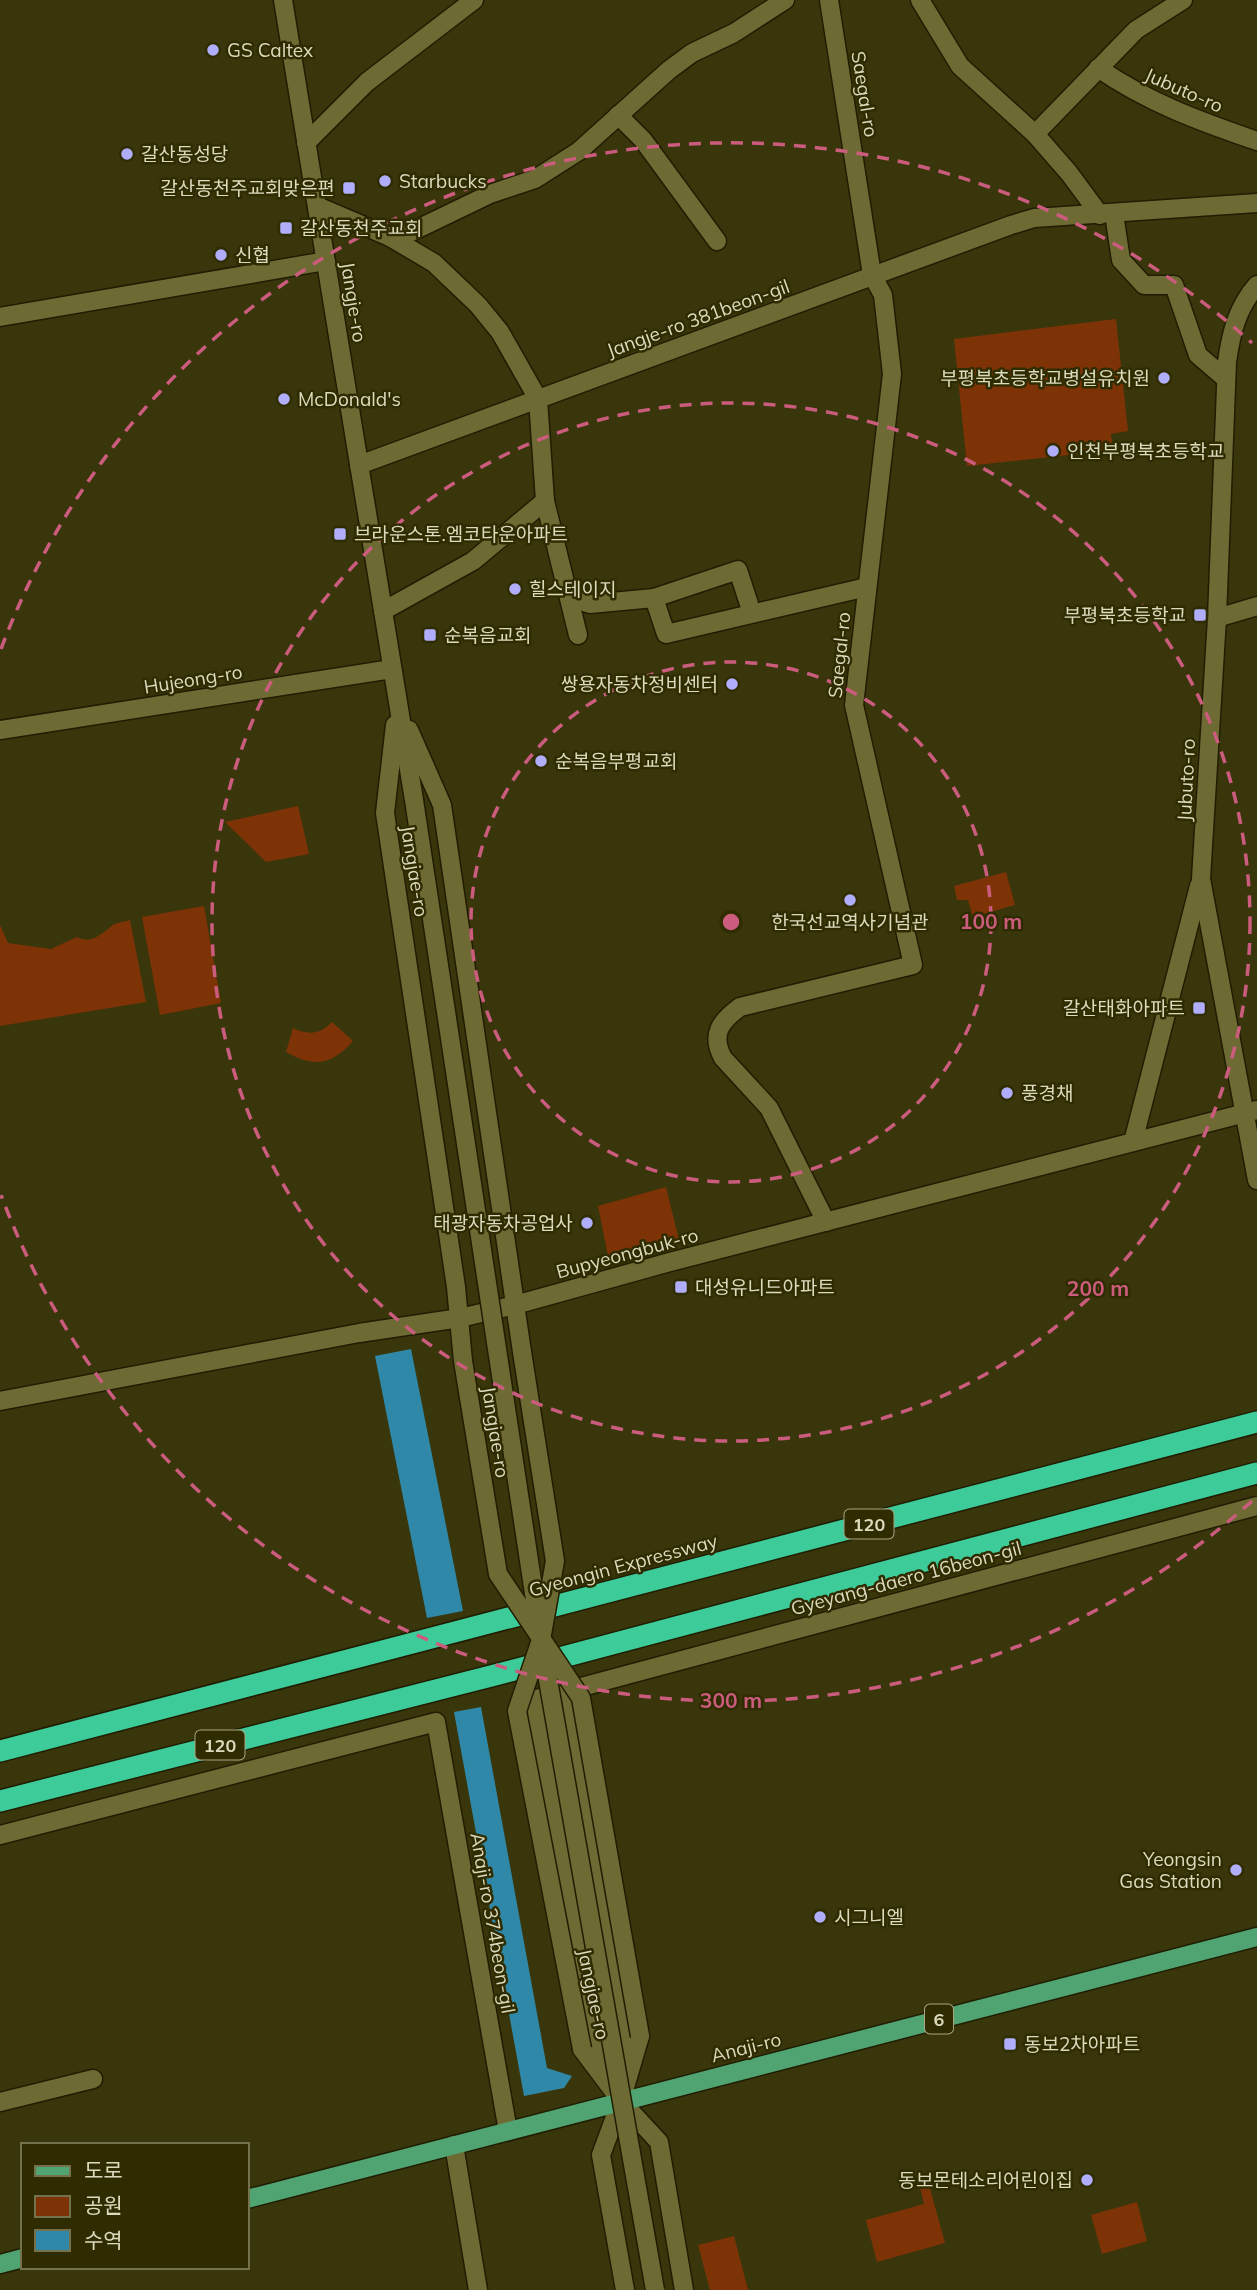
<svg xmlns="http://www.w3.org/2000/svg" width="1257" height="2290" viewBox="0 0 1257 2290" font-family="Mulish,'Noto Sans KR',sans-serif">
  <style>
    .park { fill: #7d3306 }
    .water { fill: #2f88a7 }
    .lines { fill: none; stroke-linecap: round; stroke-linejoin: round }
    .street-casing { stroke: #201d02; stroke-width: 21 }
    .secondary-casing { stroke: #201d02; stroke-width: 21 }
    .primary-casing { stroke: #201d02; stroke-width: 21 }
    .highway-casing { stroke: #201d02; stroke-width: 24 }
    .street { stroke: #6e6a34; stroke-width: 18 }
    .secondary { stroke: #6e6a34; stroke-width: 18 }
    .primary { stroke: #50a471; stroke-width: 18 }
    .highway { stroke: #3ccb99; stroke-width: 21 }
    .secondary-bridge-casing { stroke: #201d02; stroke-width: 21; stroke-linecap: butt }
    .secondary-bridge { stroke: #6e6a34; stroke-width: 18 }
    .ring { fill: none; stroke: #cb5c7d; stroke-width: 3.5; stroke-dasharray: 12 9 }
    .poi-dot { fill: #b0aefa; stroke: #302c01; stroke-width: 2.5 }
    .labels { text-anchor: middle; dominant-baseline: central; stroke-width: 5; stroke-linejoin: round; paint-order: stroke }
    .shield { fill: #302c01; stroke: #a8a685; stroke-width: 2 }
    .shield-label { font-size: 18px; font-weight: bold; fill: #dbdabd }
    .poi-label { font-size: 19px; fill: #dbdabd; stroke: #302c01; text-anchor: start }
    .street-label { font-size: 19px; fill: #dbdabd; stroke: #302c01 }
    .centre { fill: #cb5c7d; stroke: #302c01; stroke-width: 3.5 }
    .ring-label { font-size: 21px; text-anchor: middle; font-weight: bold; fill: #cb5c7d; stroke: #302c01; stroke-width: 5; stroke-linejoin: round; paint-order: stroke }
  </style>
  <rect width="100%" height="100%" fill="#3a360c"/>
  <g class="park">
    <polygon points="1116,319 1128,431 1111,434 1113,450 967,466 954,339"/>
    <polygon points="298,806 309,854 266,862 225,822"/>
    <polygon points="1006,872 1015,905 973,917 968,900 957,900 954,886"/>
    <polygon points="204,906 221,1003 160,1015 142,917"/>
    <path d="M130,920L146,1002L0,1026V925L8,943L51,949L77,937C92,945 102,933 113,925C118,922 124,922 130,920Z"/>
    <path d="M332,1022L353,1041C332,1065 314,1068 286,1052L293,1028C307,1035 320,1035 332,1022Z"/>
    <polygon points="666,1187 679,1240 608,1256 598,1206"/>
    <polygon points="929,2185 945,2243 877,2262 866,2220 924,2204 920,2187"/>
    <polygon points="1137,2202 1147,2241 1102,2254 1091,2215"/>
    <polygon points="734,2236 748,2290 710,2290 698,2245"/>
  </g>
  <g class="water">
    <polygon points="411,1349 463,1611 427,1618 375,1356"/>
    <polygon points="481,1707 547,2068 572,2076 564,2088 524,2096 454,1712"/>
  </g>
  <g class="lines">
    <defs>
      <g id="street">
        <polyline points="920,0 960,66 1035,134 1069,173 1100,215"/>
        <path d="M1098,68C1149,103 1199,121 1257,141"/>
        <polyline points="618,115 643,140 717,241"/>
        <polyline points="1035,134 1136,30 1183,0"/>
        <polyline points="306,143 367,82 474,0"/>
        <polyline points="317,206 390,237 405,235 490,194 535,179 579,151 669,70 692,53 734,33 785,0"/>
        <polyline points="1114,214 1121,260 1144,285 1174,285 1198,355 1226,379"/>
        <polyline points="390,237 434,263 478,305 500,332 538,399 545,501 578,635"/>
        <polyline points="0,317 326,261"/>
        <polyline points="359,465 1011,225 1034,218 1257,203"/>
        <polyline points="569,597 590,604 654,598 666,634 867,587"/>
        <polyline points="654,598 738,570 749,604"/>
        <polyline points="383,611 473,561 545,501"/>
        <polyline points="1217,618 1257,606"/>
        <polyline points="0,730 392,669"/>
        <path d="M826,1222L769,1108L723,1058C710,1034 721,1021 740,1007L913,965L854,705L892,374L883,295L872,275L829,0"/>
        <polyline points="565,1691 624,2043 622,2082"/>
        <polyline points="0,1835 436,1722 508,2131"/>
        <polyline points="616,2088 598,2047 533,1700 1257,1506"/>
        <polyline points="0,2102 93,2079"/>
        <polyline points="454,2145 478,2290"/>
      </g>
      <g id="secondary">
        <polyline points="283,0 414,800"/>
        <path d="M1257,285C1237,308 1231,333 1227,362L1217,618L1201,879L1257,1180"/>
        <polyline points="395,725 385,813 456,1287 463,1361"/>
        <polyline points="409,730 442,805 522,1352"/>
        <polyline points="1133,1142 1199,886"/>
        <polyline points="0,1401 359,1333 460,1318 515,1305 670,1262 1257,1110"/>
        <polyline points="582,2049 621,2101 659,2142 684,2290"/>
        <polyline points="625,2290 601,2155 621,2101 640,2036"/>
      </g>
      <g id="primary">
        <polyline points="247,2199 1257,1937"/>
        <polyline points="0,2264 23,2258"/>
      </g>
      <g id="highway">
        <polyline points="0,1751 1257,1422"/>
        <polyline points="0,1801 495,1675 1257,1473"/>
      </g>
    </defs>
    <use href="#street" class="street-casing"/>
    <use href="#secondary" class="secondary-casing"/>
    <use href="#primary" class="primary-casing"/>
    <use href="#highway" class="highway-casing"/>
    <use href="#street" class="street"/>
    <use href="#secondary" class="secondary"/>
    <use href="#primary" class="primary"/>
    <use href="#highway" class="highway"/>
    <defs>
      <g id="secondary-bridge">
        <polyline points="414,800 541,1640 655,2290"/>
        <polyline points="522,1352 555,1561 541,1640 517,1711 582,2049"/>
        <polyline points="463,1361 498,1574 581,1698 640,2036"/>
      </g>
    </defs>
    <use href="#secondary-bridge" class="secondary-bridge-casing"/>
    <use href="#secondary-bridge" class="secondary-bridge"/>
  </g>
  <g class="ring">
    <circle cx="731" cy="922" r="260"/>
    <circle cx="731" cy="922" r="519"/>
    <path d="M1252 1501A779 779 0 0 1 1 1195M1 649A779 779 0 0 1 1252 343"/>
  </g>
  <g class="poi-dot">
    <circle cx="213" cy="50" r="7"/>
    <circle cx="127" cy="154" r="7"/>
    <circle cx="385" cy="181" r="7"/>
    <rect x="342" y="181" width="14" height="14" rx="3.5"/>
    <rect x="279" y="221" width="14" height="14" rx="3.5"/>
    <circle cx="221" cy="255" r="7"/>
    <circle cx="1164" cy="378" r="7"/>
    <circle cx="284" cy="399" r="7"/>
    <circle cx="1053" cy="451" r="7"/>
    <rect x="333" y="527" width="14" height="14" rx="3.5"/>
    <circle cx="515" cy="589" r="7"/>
    <rect x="1193" y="608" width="14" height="14" rx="3.5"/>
    <rect x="423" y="628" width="14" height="14" rx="3.5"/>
    <circle cx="732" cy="684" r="7"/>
    <circle cx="541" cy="761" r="7"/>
    <circle cx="850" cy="900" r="7"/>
    <rect x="1192" y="1001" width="14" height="14" rx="3.5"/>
    <circle cx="1007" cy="1093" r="7"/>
    <circle cx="587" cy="1223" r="7"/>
    <rect x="674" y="1280" width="14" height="14" rx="3.5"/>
    <circle cx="1236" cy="1870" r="7"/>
    <circle cx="820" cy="1917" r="7"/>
    <rect x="1003" y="2037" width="14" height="14" rx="3.5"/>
    <circle cx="1087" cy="2180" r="7"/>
  </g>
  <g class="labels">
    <g class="shield">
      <rect x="844.5" y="1509.5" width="49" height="29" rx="5"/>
      <rect x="195.5" y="1730.5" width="49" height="29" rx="5"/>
      <rect x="925" y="2004.5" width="28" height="29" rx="5"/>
    </g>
    <g class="shield-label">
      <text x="869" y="1524">120</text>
      <text x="220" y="1745">120</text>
      <text x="939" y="2019">6</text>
    </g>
    <g class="poi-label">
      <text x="227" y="50">GS Caltex</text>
      <text x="141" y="154">갈산동성당</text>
      <text x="399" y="181">Starbucks</text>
      <text x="335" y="188" text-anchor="end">갈산동천주교회맞은편</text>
      <text x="300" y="228">갈산동천주교회</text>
      <text x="235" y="255">신협</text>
      <text x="1150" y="378" text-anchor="end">부평북초등학교병설유치원</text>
      <text x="298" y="399">McDonald's</text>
      <text x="1067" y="451">인천부평북초등학교</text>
      <text x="354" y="534">브라운스톤.엠코타운아파트</text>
      <text x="529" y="589">힐스테이지</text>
      <text x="1186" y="615" text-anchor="end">부평북초등학교</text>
      <text x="444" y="635">순복음교회</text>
      <text x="718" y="684" text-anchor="end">쌍용자동차정비센터</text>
      <text x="555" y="761">순복음부평교회</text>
      <text x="850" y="922" text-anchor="middle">한국선교역사기념관</text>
      <text x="1185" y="1008" text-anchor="end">갈산태화아파트</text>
      <text x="1021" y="1093">풍경채</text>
      <text x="573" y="1223" text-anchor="end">태광자동차공업사</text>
      <text x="695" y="1287">대성유니드아파트</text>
      <text x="1222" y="1859" text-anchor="end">Yeongsin<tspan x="1222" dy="22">Gas Station</tspan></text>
      <text x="834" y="1917">시그니엘</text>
      <text x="1024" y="2044">동보2차아파트</text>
      <text x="1073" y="2180" text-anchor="end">동보몬테소리어린이집</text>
    </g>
    <g class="street-label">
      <text transform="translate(1184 90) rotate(24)">Jubuto-ro</text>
      <text transform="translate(865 94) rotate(81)">Saegal-ro</text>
      <text transform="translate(354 302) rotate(81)">Jangje-ro</text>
      <text transform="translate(698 318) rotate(-20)">Jangje-ro 381beon-gil</text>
      <text transform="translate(839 655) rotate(-84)">Saegal-ro</text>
      <text transform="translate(193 679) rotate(-9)">Hujeong-ro</text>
      <text transform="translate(1186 780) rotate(-87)">Jubuto-ro</text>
      <text transform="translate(415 871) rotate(81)">Jangjae-ro</text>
      <text transform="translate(627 1253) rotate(-15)">Bupyeongbuk-ro</text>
      <text transform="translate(496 1432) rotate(81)">Jangjae-ro</text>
      <text transform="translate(623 1565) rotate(-15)">Gyeongin Expressway</text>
      <text transform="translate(906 1578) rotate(-15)">Gyeyang-daero 16beon-gil</text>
      <text transform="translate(493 1923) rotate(80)">Anaji-ro 374beon-gil</text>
      <text transform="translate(594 1994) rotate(78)">Jangjae-ro</text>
      <text transform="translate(746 2047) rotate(-14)">Anaji-ro</text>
    </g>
  </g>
  <circle cx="731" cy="922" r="10" class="centre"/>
  <g class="ring-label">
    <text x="991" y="929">100 m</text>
    <text x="1098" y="1296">200 m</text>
    <text x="731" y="1708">300 m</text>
  </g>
  <rect x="21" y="2143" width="228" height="126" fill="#302c01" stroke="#74724c" stroke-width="2"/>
  <rect x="35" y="2166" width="35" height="10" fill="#50a471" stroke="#74724c" stroke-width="2"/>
  <text x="84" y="2178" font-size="21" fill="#dbdabd">도로</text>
  <rect x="35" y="2196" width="35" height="21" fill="#7d3306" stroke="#74724c" stroke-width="2"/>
  <text x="84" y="2213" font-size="21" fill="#dbdabd">공원</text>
  <rect x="35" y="2230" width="35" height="21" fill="#2f88a7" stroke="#74724c" stroke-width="2"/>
  <text x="84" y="2248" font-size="21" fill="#dbdabd">수역</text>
</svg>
